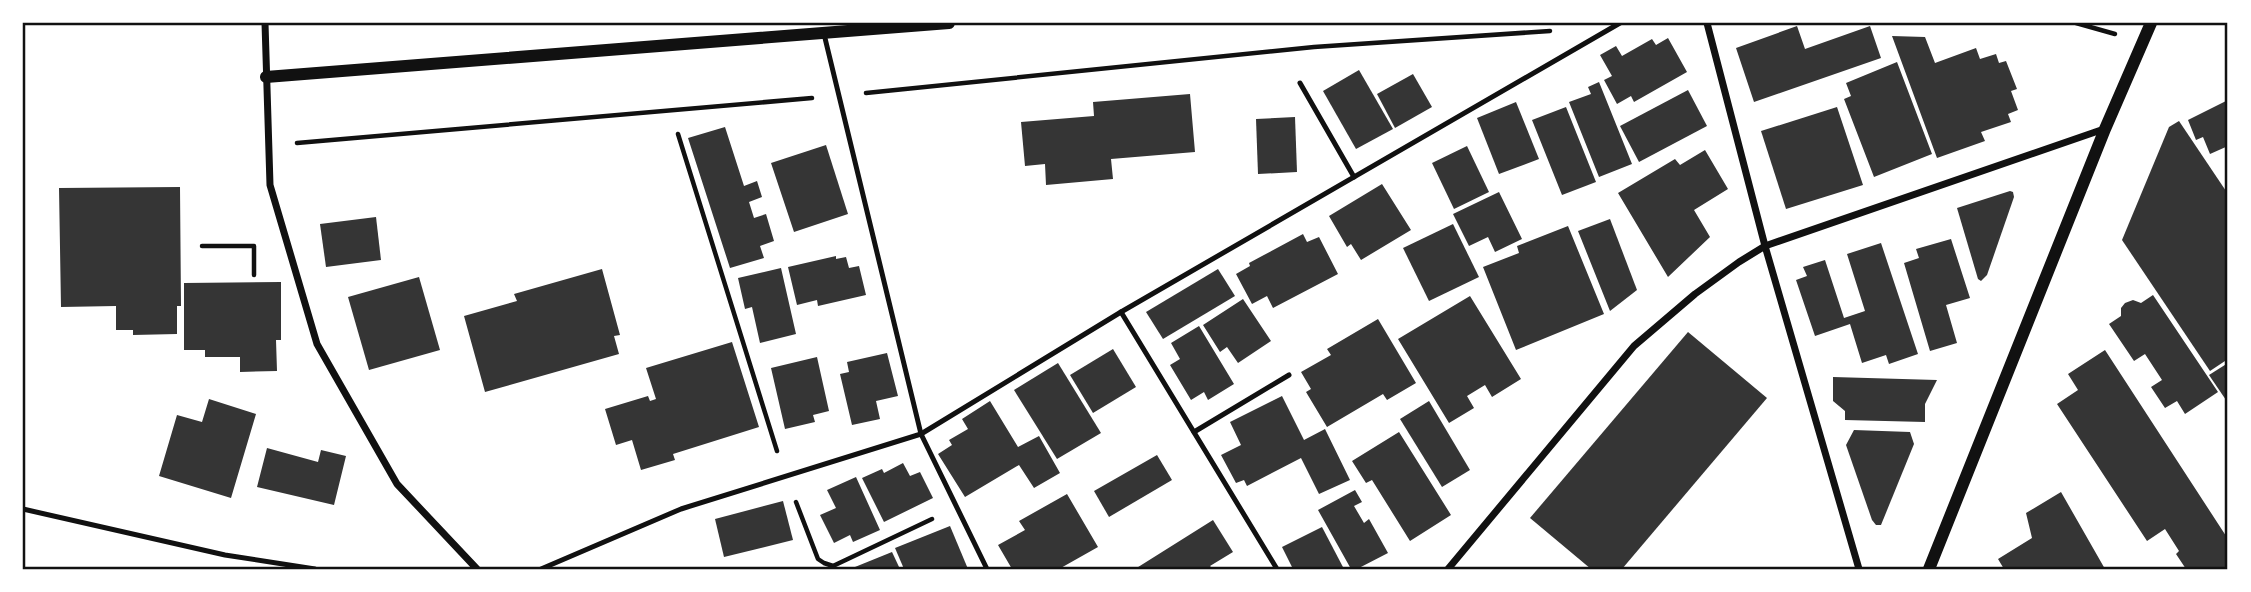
<svg xmlns="http://www.w3.org/2000/svg" width="2251" height="592" viewBox="0 0 2251 592" font-family="'IBM Plex Sans',sans-serif">
  <style>
    .building { fill: #353535 }
    .lines { fill: none; stroke-linecap: round; stroke-linejoin: round }
    .path { stroke: #111; stroke-width: 4.5 }
    .service { stroke: #111; stroke-width: 5 }
    .minor { stroke: #111; stroke-width: 7 }
    .tertiary { stroke: #111; stroke-width: 12 }
    .neatline { fill: none; stroke: #111; stroke-width: 2.5 }
  </style>
  <rect width="100%" height="100%" fill="#fff"/>
  <g class="building">
    <polygon points="1797,26 1805,49 1870,26 1881,58 1754,102 1736,48"/>
    <polygon points="1892,36 1925,37 1935,63 1976,48 1980,59 1996,54 1999,63 2006,61 2017,89 2011,91 2018,110 2008,114 2011,122 1981,132 1985,141 1937,158"/>
    <polygon points="1668,38 1687,72 1634,102 1631,96 1617,104 1604,80 1612,76 1600,55 1616,46 1622,56 1652,39 1656,45"/>
    <polygon points="1897,62 1932,154 1874,177 1844,99 1851,96 1846,83"/>
    <polygon points="1359,70 1393,129 1356,149 1323,91"/>
    <polygon points="1413,74 1432,107 1395,128 1377,94"/>
    <polygon points="1599,82 1632,164 1599,177 1569,102 1591,94 1588,87"/>
    <polygon points="1688,90 1707,126 1639,162 1620,126"/>
    <polygon points="1190,94 1195,152 1111,159 1113,179 1046,185 1045,164 1025,166 1021,122 1094,116 1093,102"/>
    <polygon points="2228,100 2228,146 2210,154 2203,137 2196,140 2188,120"/>
    <polygon points="1516,102 1539,159 1499,174 1477,118"/>
    <polygon points="1566,107 1596,182 1562,195 1532,120"/>
    <polygon points="1837,107 1863,185 1786,209 1761,131"/>
    <polygon points="1295,117 1297,172 1258,174 1256,119"/>
    <polygon points="2179,121 2228,194 2228,359 2210,371 2122,240 2169,127"/>
    <polygon points="725,127 744,186 757,181 762,197 749,202 754,218 766,214 774,241 760,246 764,258 730,268 688,138"/>
    <polygon points="826,145 848,214 794,232 771,163"/>
    <polygon points="1467,146 1489,192 1454,209 1432,163"/>
    <polygon points="1705,150 1728,189 1694,210 1710,237 1668,277 1618,193 1675,159 1680,165"/>
    <polygon points="1382,184 1411,230 1361,260 1351,244 1347,247 1329,216"/>
    <polygon points="180,187 181,306 177,306 177,334 133,335 133,330 116,330 116,306 61,307 59,188"/>
    <polygon points="2010,191 2013,192 2014,197 1987,275 1981,281 1978,279 1957,208"/>
    <polygon points="1499,192 1522,239 1495,252 1488,237 1469,246 1453,214"/>
    <polygon points="376,217 381,260 326,267 320,224"/>
    <polygon points="1610,219 1637,290 1610,311 1578,231"/>
    <polygon points="1453,224 1479,277 1429,301 1403,248"/>
    <polygon points="1568,226 1604,314 1516,350 1483,267 1519,253 1517,246"/>
    <polygon points="1303,234 1307,242 1319,237 1338,274 1273,308 1267,296 1252,304 1236,274 1250,266 1249,263"/>
    <polygon points="1951,239 1970,298 1946,305 1957,343 1930,351 1904,263 1919,258 1916,249"/>
    <polygon points="1881,243 1918,354 1889,364 1886,355 1862,363 1850,324 1815,336 1796,280 1807,276 1803,267 1825,260 1844,318 1865,311 1847,254"/>
    <polygon points="836,256 836,259 846,257 849,268 859,266 866,295 818,306 817,300 797,305 788,267"/>
    <polygon points="781,268 796,334 760,343 752,307 745,309 738,278"/>
    <polygon points="602,269 620,335 614,336 619,354 485,392 464,316 517,301 514,294"/>
    <polygon points="1218,269 1235,296 1163,339 1146,312"/>
    <polygon points="419,277 440,350 369,370 348,297"/>
    <polygon points="281,282 281,340 276,340 277,371 240,372 240,357 205,357 205,350 184,350 184,283"/>
    <polygon points="2153,295 2218,392 2185,414 2177,401 2165,408 2151,387 2162,380 2145,354 2134,361 2109,324 2121,316 2121,308 2125,303 2133,300 2141,303"/>
    <polygon points="1470,296 1521,379 1492,397 1485,385 1467,396 1474,408 1449,423 1398,339"/>
    <polygon points="1243,299 1271,341 1238,363 1227,347 1220,352 1203,325"/>
    <polygon points="1378,319 1416,383 1387,400 1383,394 1327,427 1306,392 1311,389 1301,372 1331,355 1327,349"/>
    <polygon points="1199,326 1234,384 1208,400 1204,392 1191,400 1170,365 1180,359 1171,343"/>
    <polygon points="1688,332 1767,398 1622,569 1591,569 1530,518"/>
    <polygon points="732,342 759,427 673,454 675,460 641,470 632,440 616,445 605,409 648,396 650,401 656,399 646,368"/>
    <polygon points="1113,349 1136,387 1093,413 1070,375"/>
    <polygon points="2105,350 2228,539 2228,569 2186,569 2176,554 2179,551 2165,529 2147,541 2057,404 2078,390 2068,374"/>
    <polygon points="887,353 898,396 876,401 880,419 852,425 840,374 849,372 847,362"/>
    <polygon points="817,357 829,411 813,415 815,422 785,429 771,368"/>
    <polygon points="1058,363 1101,433 1057,459 1014,390"/>
    <polygon points="2228,363 2228,403 2209,375"/>
    <polygon points="1833,377 1937,380 1925,404 1925,422 1845,420 1845,411 1833,401"/>
    <polygon points="1282,396 1304,440 1325,429 1350,480 1319,494 1301,458 1247,486 1244,480 1236,483 1221,455 1241,445 1230,422"/>
    <polygon points="209,399 256,414 231,498 159,476 177,415 202,422"/>
    <polygon points="990,401 1018,447 1039,436 1060,473 1034,488 1019,465 965,497 938,454 952,445 949,440 968,429 962,419"/>
    <polygon points="1429,401 1470,470 1442,487 1400,419"/>
    <polygon points="1854,430 1910,432 1914,444 1881,525 1876,525 1872,520 1846,445"/>
    <polygon points="1399,432 1451,515 1410,541 1372,480 1366,483 1352,461"/>
    <polygon points="267,448 318,462 321,450 346,456 334,505 257,487"/>
    <polygon points="1157,455 1172,480 1109,517 1094,491"/>
    <polygon points="903,463 910,476 920,472 933,498 884,522 862,478 882,469 884,473"/>
    <polygon points="856,477 880,530 853,542 850,535 834,543 820,515 836,508 827,490"/>
    <polygon points="1355,490 1362,502 1354,506 1364,523 1369,519 1388,553 1357,569 1351,569 1318,510"/>
    <polygon points="2061,492 2105,569 2004,569 1998,559 2032,538 2026,513"/>
    <polygon points="1067,494 1098,547 1059,569 1012,569 998,545 1025,530 1019,521"/>
    <polygon points="783,501 793,540 724,557 715,519"/>
    <polygon points="1213,520 1233,552 1210,566 1213,569 1135,569"/>
    <polygon points="950,526 968,569 904,569 895,548"/>
    <polygon points="1322,527 1344,569 1293,569 1282,547"/>
    <polygon points="892,552 900,569 850,569"/>
  </g>
  <g class="lines">
    <g class="path">
      <polyline points="2076,23 2115,34"/>
      <polyline points="866,93 1314,47 1550,31"/>
      <polyline points="678,134 777,451"/>
      <polyline points="297,143 812,98"/>
      <polyline points="202,246 254,246 254,275"/>
      <polyline points="796,502 818,559 824,563 833,566 932,519"/>
    </g>
    <g class="service">
      <polyline points="824,34 921,434 987,569"/>
      <polyline points="1300,83 1354,177"/>
      <polyline points="1121,312 1277,569"/>
      <polyline points="1194,432 1289,375"/>
      <polyline points="23,509 225,555 315,569"/>
      <polyline points="541,569 681,509 921,434 1121,312 1620,23"/>
    </g>
    <g class="minor">
      <polyline points="265,23 270,185 317,344 397,484 477,569"/>
      <polyline points="1707,23 1765,246 1859,569"/>
      <polyline points="1448,569 1634,346 1695,294 1739,262 1765,246 2104,129"/>
    </g>
    <g class="tertiary">
      <polyline points="266,77 949,23"/>
      <polyline points="1929,569 2105,129 2151,23"/>
    </g>
  </g>
  <rect width="2251" height="592" fill="none" stroke="#ffffff" stroke-width="49"/>
  <rect x="24" y="24" width="2202" height="544" class="neatline"/>
</svg>
